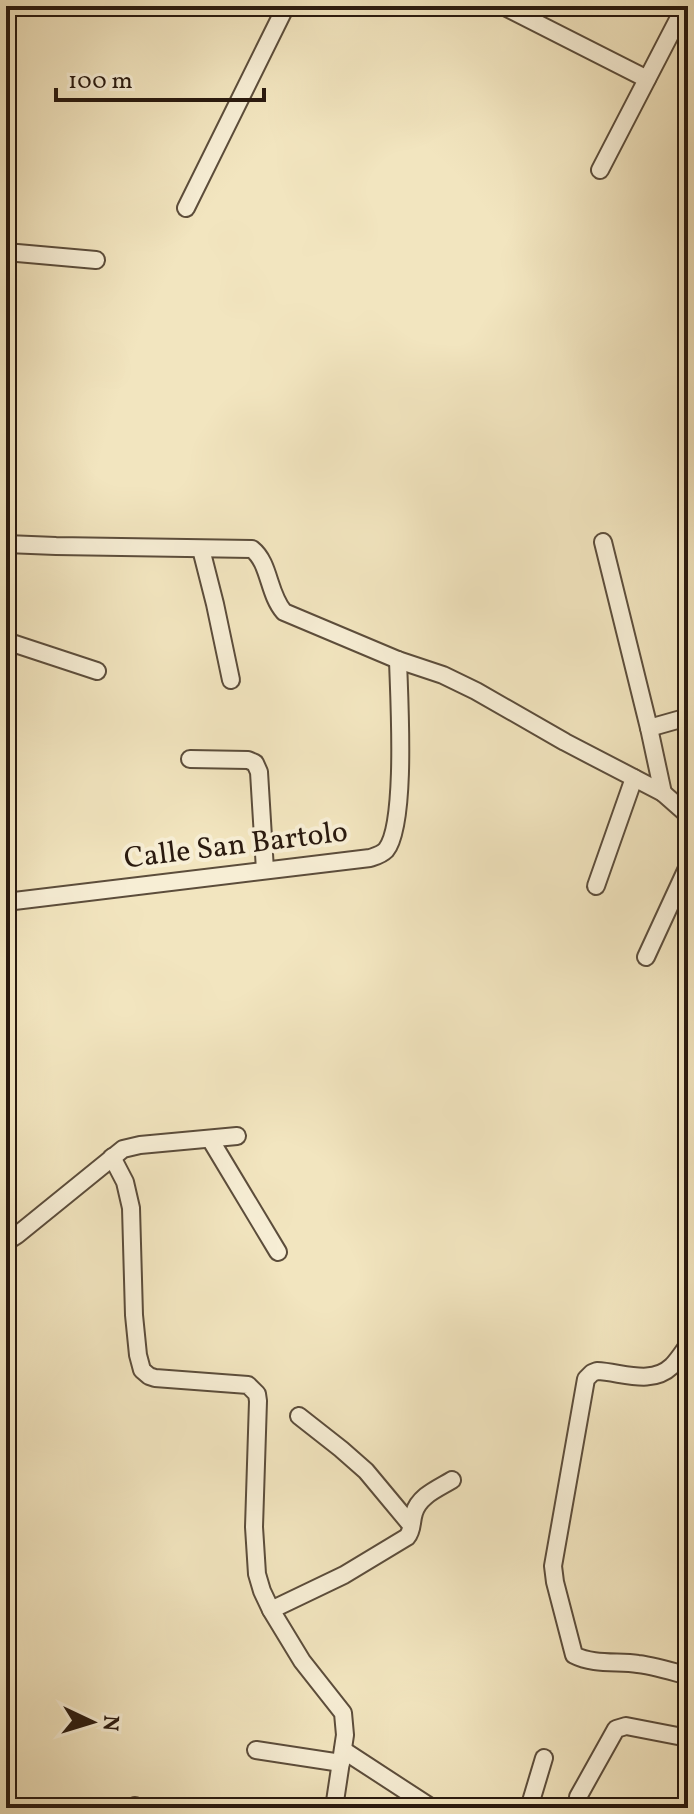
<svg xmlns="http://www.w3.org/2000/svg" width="694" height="1814" viewBox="0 0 694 1814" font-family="Vollkorn,serif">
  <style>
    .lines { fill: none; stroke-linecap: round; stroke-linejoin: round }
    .minor-casing { stroke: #5c4d3b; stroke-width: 20 }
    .tertiary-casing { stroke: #5c4d3b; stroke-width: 24 }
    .minor { stroke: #f7eed5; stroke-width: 16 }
    .tertiary { stroke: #f7eed5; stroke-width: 20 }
    .labels { text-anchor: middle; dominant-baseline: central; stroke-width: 8; stroke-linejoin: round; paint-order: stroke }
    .street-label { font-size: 30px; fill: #2a1a0f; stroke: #f7eed5 }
  </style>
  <rect width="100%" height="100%" fill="#f2e5bf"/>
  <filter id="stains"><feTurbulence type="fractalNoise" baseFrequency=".0025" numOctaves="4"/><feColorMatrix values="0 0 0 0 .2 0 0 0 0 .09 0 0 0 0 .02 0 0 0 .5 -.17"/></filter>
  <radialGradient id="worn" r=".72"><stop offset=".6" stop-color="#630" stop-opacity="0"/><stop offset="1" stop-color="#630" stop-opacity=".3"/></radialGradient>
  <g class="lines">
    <defs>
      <g id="minor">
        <polyline points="503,6 647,79"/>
        <polyline points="600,170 685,6"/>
        <polyline points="186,208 286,6"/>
        <polyline points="6,252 96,260"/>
        <polyline points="603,542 649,728 663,793"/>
        <path d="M6,544L56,546L252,549C270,563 268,594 284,612L398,660L443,675L476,691L565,742L663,793L688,815"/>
        <polyline points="201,549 215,604 231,680"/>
        <polyline points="6,641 97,671"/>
        <polyline points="649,728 688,717"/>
        <polyline points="190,759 248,760 255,763 259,772 265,870"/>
        <polyline points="596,886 634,778"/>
        <path d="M6,902L370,858C376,856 381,855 386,850C407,824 399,697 398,660"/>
        <polyline points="646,957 688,866"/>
        <polyline points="210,1139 278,1252"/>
        <polyline points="112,1157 125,1182 131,1208 134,1315 138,1355 142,1370 149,1376 155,1378 248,1385 257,1394 258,1401 254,1527 257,1574 262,1591 271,1610 302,1661 343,1713 345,1735 334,1808"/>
        <polyline points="6,1242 17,1235 123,1149 140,1145 237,1136"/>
        <path d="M688,1345C683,1352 678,1360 672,1366C651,1386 622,1372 597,1371L592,1373L586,1379L553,1566L555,1582L574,1655C593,1665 618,1661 638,1664C655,1666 671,1671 688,1676"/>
        <polyline points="299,1416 341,1449 366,1471 411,1525"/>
        <path d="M271,1610L344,1575L407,1537C413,1530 411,1522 414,1513C419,1496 437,1489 452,1480"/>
        <polyline points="256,1750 341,1763"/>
        <polyline points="343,1750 432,1808"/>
        <polyline points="578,1797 616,1729 626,1726 688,1738"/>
        <polyline points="135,1806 136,1808"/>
        <polyline points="529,1808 544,1758"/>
      </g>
      <polyline id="tertiary" points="6,7 7,6"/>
    </defs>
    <use href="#minor" class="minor-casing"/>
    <use href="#tertiary" class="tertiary-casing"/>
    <use href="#minor" class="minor"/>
    <use href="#tertiary" class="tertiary"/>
  </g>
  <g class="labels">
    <g class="street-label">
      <text transform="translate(236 846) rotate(-7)">Calle San Bartolo</text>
    </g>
  </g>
  <rect width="694" height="1814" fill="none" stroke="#f2e5bf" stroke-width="32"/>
  <rect x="8" y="8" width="678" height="1798" fill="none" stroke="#2a1a0f" stroke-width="4"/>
  <rect x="16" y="16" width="662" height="1782" fill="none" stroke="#2a1a0f" stroke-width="2"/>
  <g transform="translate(92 1722) rotate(94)" stroke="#f7eed5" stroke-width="6" paint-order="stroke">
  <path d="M0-6L14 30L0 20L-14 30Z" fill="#2a1a0f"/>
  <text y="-12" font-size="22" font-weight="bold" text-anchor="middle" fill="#2a1a0f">N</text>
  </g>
  <path d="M56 88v12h208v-12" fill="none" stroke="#2a1a0f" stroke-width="4"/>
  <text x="68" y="88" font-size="24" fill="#2a1a0f" stroke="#f7eed5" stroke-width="6" paint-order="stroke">100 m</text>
  <rect width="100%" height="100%" filter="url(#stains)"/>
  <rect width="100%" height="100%" fill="url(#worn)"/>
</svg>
